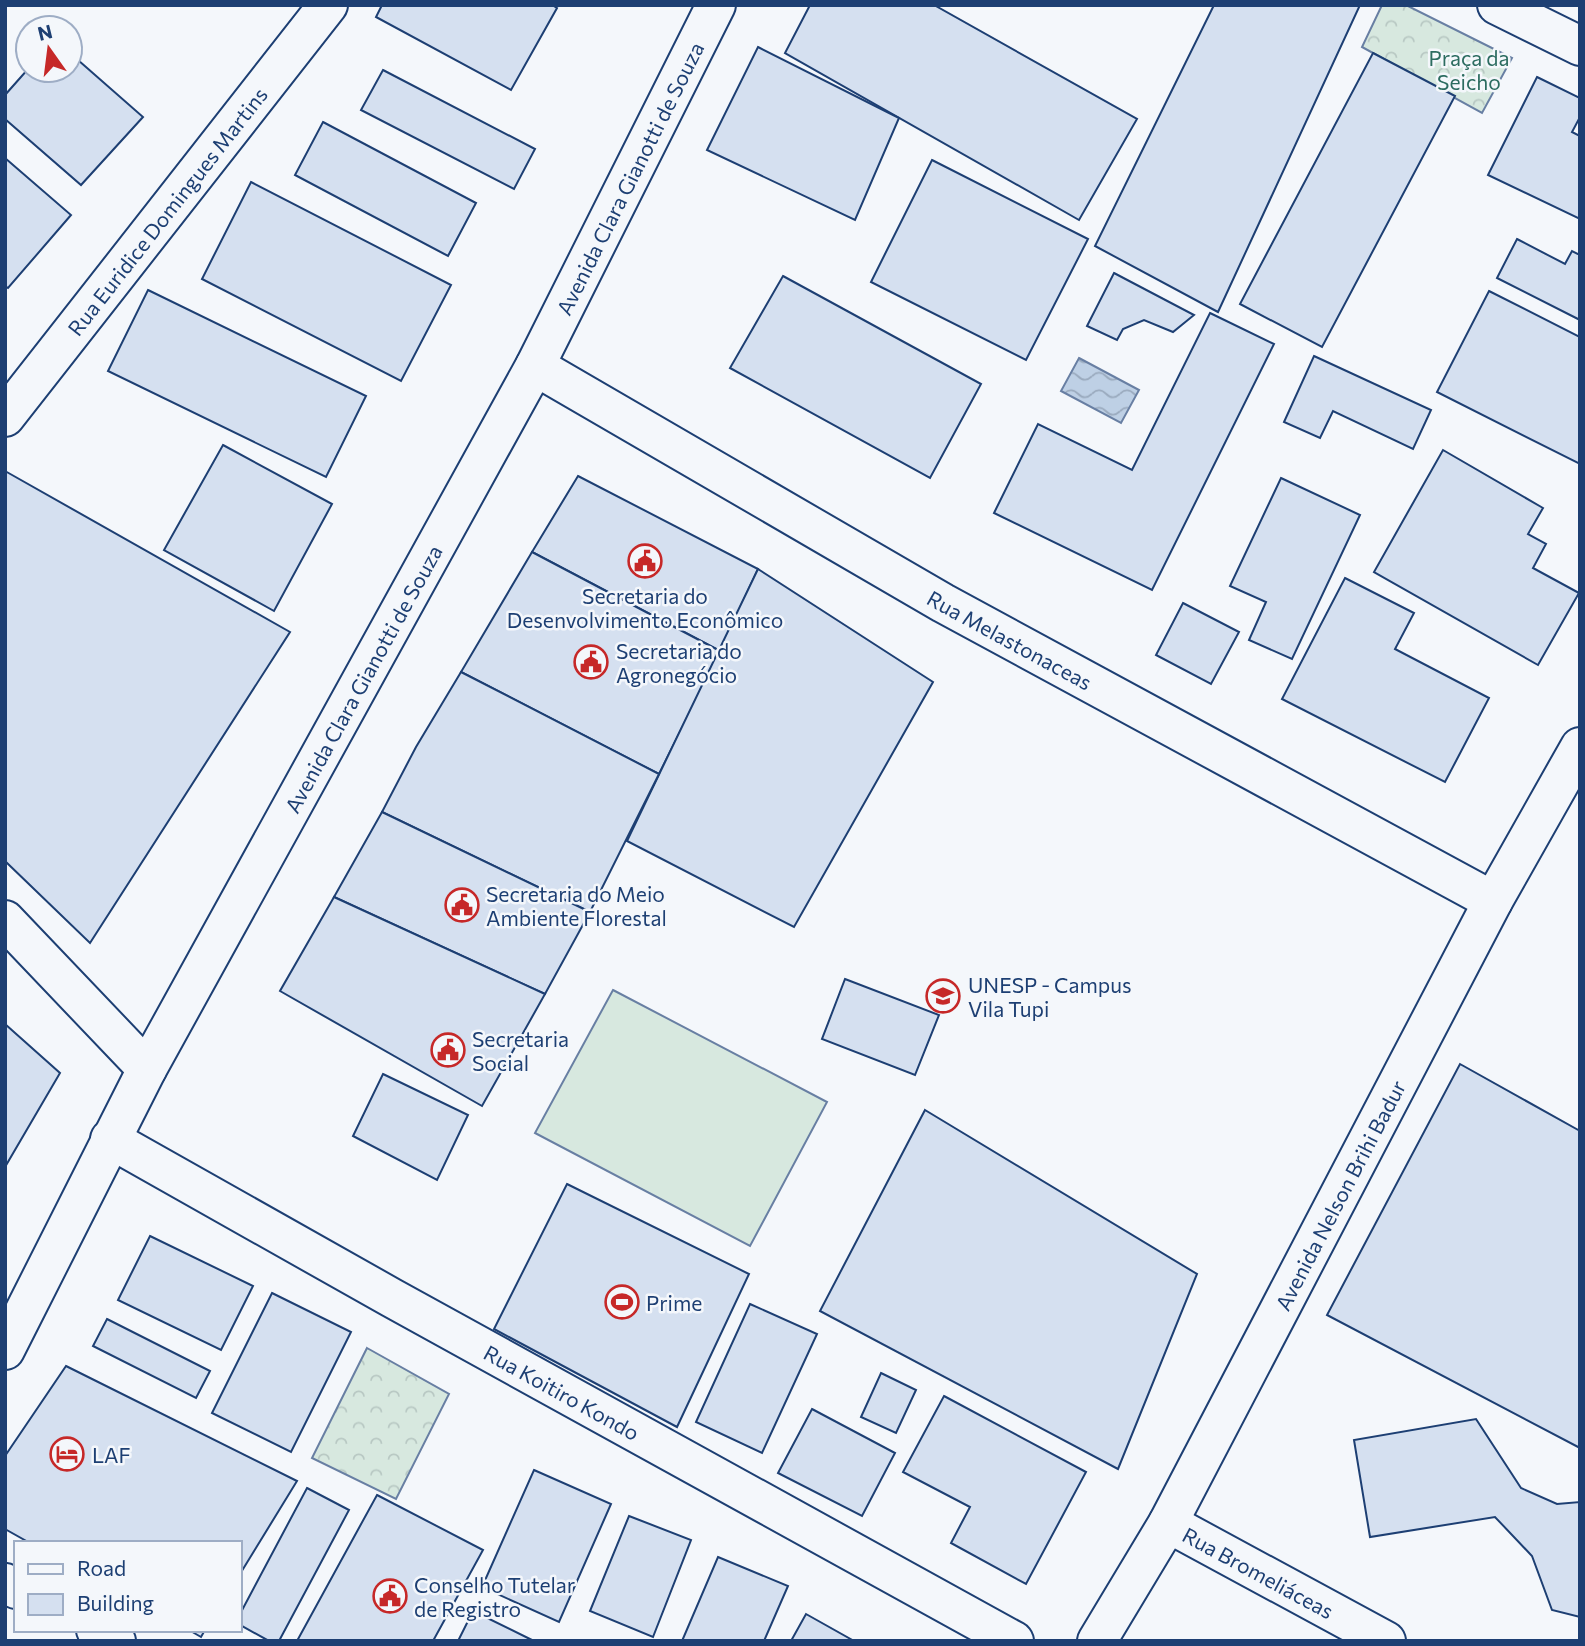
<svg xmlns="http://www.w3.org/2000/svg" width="1585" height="1646" viewBox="0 0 1585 1646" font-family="Commissioner,sans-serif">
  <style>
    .forest { fill: url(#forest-crowns); stroke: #687fa3; stroke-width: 2 }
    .pitch { fill: #d7e8df; stroke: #687fa3; stroke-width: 2 }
    .water { fill: url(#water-waves); stroke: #687fa3; stroke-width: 2 }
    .building { fill: #d5e0f0; stroke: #1d3f73; stroke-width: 2 }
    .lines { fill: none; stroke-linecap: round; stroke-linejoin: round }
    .minor-casing { stroke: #1d3f73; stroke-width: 42 }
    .minor { stroke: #f4f7fb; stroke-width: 38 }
    .labels { text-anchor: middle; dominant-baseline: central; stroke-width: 5; stroke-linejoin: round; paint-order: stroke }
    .park-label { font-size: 21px; fill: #2c6c60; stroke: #f4f7fb }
    .street-label { font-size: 21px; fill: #1d3f73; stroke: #f4f7fb }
    .poi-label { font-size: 21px; fill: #1d3f73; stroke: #f4f7fb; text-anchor: start }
  </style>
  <defs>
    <pattern id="forest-crowns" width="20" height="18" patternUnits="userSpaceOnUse" patternTransform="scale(1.75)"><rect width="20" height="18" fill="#d7e8df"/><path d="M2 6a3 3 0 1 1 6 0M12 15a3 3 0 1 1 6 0" fill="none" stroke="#b8c8c3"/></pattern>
    <pattern id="water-waves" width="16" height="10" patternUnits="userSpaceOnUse" patternTransform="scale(1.75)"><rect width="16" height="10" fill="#bed0e5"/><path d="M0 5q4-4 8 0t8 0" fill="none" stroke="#9aaabe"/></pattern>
  </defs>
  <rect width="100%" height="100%" fill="#f4f7fb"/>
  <g class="forest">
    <polygon points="1382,5 1406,5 1512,58 1482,113 1362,47"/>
    <polygon points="367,1348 449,1394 396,1499 312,1458"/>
  </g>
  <polygon class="pitch" points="613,990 827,1102 750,1246 535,1133"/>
  <polygon class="water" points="1079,358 1139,390 1121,423 1061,391"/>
  <g class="building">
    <polygon points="382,5 552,5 557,8 511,90 376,17"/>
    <polygon points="810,5 934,5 1137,119 1079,220 785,53"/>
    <polygon points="1214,5 1360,5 1218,312 1095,246"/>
    <polygon points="758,47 899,118 855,220 707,150"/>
    <polygon points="70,53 143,117 81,185 5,119 5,95 28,69 70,70"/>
    <polygon points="1373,53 1455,96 1322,347 1240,304"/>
    <polygon points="383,70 535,149 514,189 361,110"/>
    <polygon points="1537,77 1580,98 1580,117 1572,132 1580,136 1580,219 1488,175"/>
    <polygon points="323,122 476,203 448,256 295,175"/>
    <polygon points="5,158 71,215 8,288 5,286"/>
    <polygon points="932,160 1088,239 1026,360 871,282"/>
    <polygon points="251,182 451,285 401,381 202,279"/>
    <polygon points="1517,239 1565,264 1572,251 1580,255 1580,320 1497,278"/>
    <polygon points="1114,273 1194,315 1173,332 1144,320 1123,329 1117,340 1087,326"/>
    <polygon points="783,276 981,384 930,478 730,368"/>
    <polygon points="148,290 366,396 326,477 108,371"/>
    <polygon points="1489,291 1580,337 1580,464 1437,392"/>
    <polygon points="1210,313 1274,344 1152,590 994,513 1038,424 1132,470"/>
    <polygon points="1314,356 1431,410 1413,449 1333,411 1320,438 1284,422"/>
    <polygon points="223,445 332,504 274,611 164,550"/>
    <polygon points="1443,450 1543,508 1528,534 1546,544 1533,568 1579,593 1538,665 1374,572"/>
    <polygon points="5,471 290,632 90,943 5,861"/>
    <polygon points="578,476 758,569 720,651 532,552"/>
    <polygon points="1281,478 1360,515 1292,659 1249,640 1266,602 1230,586"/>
    <polygon points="532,552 720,651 659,774 461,672"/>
    <polygon points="758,569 933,682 794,927 627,841"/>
    <polygon points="1345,578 1414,613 1395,649 1489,698 1445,782 1282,699"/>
    <polygon points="1183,603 1239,632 1211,684 1156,655"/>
    <polygon points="461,672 659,774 590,912 382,812 416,747"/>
    <polygon points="382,812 590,912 545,994 334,897"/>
    <polygon points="334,897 545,994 482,1106 280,991"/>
    <polygon points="845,979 939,1015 915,1075 822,1039"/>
    <polygon points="5,1024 60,1073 5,1167"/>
    <polygon points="1460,1064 1580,1131 1580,1448 1327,1315"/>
    <polygon points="383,1074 468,1115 437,1180 353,1136"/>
    <polygon points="925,1110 1197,1274 1118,1469 820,1311"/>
    <polygon points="567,1184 749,1274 677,1427 494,1329"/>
    <polygon points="150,1236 253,1286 221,1350 118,1300"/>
    <polygon points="272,1293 351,1332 291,1452 212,1413"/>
    <polygon points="750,1304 817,1334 762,1453 696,1422"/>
    <polygon points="107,1319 210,1371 196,1398 93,1346"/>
    <polygon points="66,1366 297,1481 240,1574 240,1543 30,1543 5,1529 5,1456"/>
    <polygon points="881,1373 916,1390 896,1433 861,1417"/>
    <polygon points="944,1396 1086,1472 1026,1584 951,1543 970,1507 903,1472"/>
    <polygon points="812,1409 895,1453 862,1516 778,1473"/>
    <polygon points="1476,1419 1521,1488 1557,1504 1580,1502 1580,1617 1552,1610 1532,1556 1495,1517 1370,1537 1354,1440"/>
    <polygon points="534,1470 611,1504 559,1622 482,1587"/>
    <polygon points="307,1488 349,1510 279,1641 269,1641 240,1625 240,1614"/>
    <polygon points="377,1495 483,1550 433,1641 297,1641"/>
    <polygon points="629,1516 691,1540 653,1637 590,1611"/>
    <polygon points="718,1557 788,1586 764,1641 682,1641"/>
    <polygon points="473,1611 534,1641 458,1641"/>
    <polygon points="806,1614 854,1641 791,1641"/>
    <polygon points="189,1630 205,1630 201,1637"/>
  </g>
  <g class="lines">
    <defs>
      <g id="minor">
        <polyline points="1497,5 1580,46"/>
        <path id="s1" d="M535,366L943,603L1493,901"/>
        <path id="s2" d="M5,417L328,5"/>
        <polyline points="5,920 147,1069"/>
        <path id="s3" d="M110,1139L392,1298L1014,1641"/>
        <path id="s4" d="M5,1350L147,1069L535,366L716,5"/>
        <path id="s5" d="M1168,1523L1386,1641"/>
        <polyline points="5,1583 16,1589"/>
        <polyline points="96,1630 116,1641"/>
        <path id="s6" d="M1097,1641L1168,1523L1493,901L1580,747"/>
      </g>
    </defs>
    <use href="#minor" class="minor-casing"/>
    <use href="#minor" class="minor"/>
  </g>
  <defs>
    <symbol id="civic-ring" viewBox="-11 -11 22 22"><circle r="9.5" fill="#f4f7fb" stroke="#c62828" stroke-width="1.5"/><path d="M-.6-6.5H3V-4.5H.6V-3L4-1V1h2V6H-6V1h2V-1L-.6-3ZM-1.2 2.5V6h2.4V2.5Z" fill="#c62828"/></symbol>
    <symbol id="university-ring" viewBox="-11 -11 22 22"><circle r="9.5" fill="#f4f7fb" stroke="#c62828" stroke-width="1.5"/><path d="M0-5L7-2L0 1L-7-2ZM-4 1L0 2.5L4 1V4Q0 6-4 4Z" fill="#c62828"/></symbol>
    <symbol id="stadium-ring" viewBox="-11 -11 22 22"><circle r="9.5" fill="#f4f7fb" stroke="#c62828" stroke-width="1.5"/><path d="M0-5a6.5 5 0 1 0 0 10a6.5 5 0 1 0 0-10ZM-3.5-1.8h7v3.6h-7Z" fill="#c62828"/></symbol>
    <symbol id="hotel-ring" viewBox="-11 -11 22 22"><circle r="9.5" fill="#f4f7fb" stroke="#c62828" stroke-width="1.5"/><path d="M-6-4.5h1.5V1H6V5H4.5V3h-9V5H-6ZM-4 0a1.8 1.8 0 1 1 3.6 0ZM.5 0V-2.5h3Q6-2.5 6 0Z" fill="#c62828"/></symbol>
  </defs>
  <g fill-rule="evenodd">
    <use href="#civic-ring" x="626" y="542" width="38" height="38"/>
    <use href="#civic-ring" x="572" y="643" width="38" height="38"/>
    <use href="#civic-ring" x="443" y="886" width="38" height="38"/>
    <use href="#university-ring" x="924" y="977" width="38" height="38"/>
    <use href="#civic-ring" x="429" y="1031" width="38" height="38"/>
    <use href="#stadium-ring" x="603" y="1283" width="38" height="38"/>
    <use href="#hotel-ring" x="48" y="1435" width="38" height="38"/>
    <use href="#civic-ring" x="371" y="1577" width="38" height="38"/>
  </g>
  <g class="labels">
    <g class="park-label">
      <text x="1469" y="57">Praça da<tspan x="1469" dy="24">Seicho</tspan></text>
    </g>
    <g class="street-label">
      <text stroke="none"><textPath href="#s4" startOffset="1328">Avenida Clara Gianotti de Souza</textPath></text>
      <text stroke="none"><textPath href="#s2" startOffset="262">Rua Euridice Domingues Martins</textPath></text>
      <text stroke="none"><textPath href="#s1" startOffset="548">Rua Melastonaceas</textPath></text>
      <text stroke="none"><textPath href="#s4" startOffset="761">Avenida Clara Gianotti de Souza</textPath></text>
      <text stroke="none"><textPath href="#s6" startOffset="508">Avenida Nelson Brihi Badur</textPath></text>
      <text stroke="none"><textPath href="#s3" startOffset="518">Rua Koitiro Kondo</textPath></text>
      <text stroke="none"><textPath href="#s5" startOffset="103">Rua Bromeliáceas</textPath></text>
    </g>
    <g class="poi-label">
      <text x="645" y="595" text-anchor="middle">Secretaria do<tspan x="645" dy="24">Desenvolvimento Econômico</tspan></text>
      <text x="616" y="650">Secretaria do<tspan x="616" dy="24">Agronegócio</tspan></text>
      <text x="486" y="893">Secretaria do Meio<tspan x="486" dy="24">Ambiente Florestal</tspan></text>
      <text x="968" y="984">UNESP - Campus<tspan x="968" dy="24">Vila Tupi</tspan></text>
      <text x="472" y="1038">Secretaria<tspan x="472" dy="24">Social</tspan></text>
      <text x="646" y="1302">Prime</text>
      <text x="92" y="1454">LAF</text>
      <text x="414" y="1584">Conselho Tutelar<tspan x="414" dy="24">de Registro</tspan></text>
    </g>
  </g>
  <rect width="1585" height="1646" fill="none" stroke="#1d3f73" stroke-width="14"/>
  <rect x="14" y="1541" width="228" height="91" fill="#f4f7fb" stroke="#9eadc5" stroke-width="2"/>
  <rect x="28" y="1564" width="35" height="10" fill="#f4f7fb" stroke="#9eadc5" stroke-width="2"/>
  <text x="77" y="1576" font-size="21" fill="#1d3f73">Road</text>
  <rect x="28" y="1594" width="35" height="21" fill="#d5e0f0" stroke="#9eadc5" stroke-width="2"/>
  <text x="77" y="1611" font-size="21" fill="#1d3f73">Building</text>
  <g transform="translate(49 49) rotate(346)"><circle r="33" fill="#f4f7fb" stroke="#9eadc5" stroke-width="2"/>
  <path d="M0-5L12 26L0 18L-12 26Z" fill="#c62828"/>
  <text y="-10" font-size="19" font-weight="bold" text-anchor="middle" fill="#1d3f73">N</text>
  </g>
</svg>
